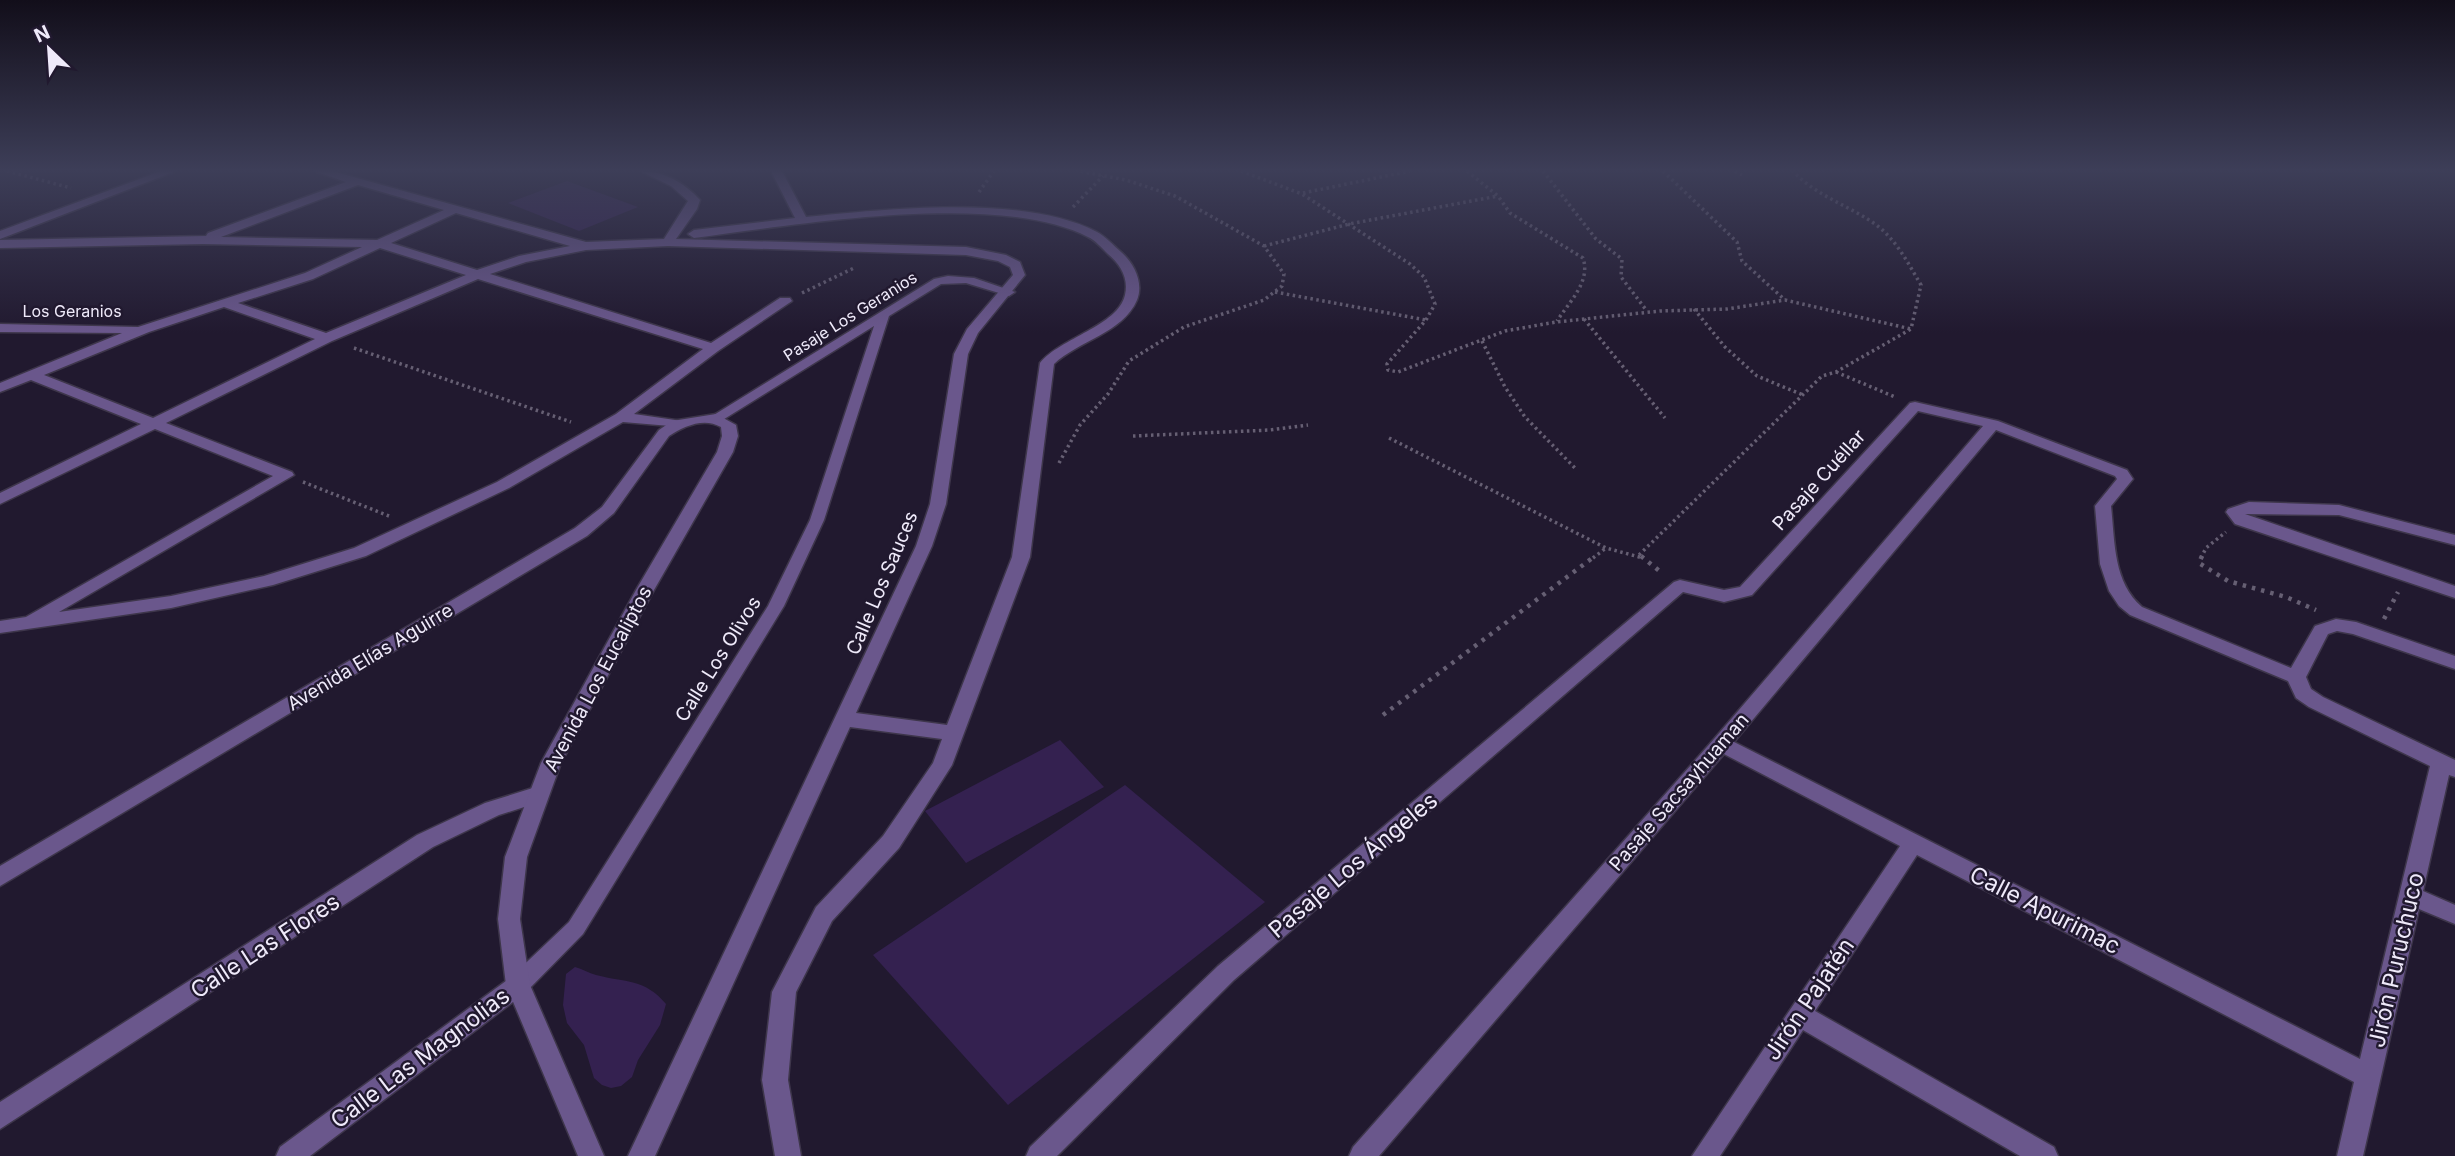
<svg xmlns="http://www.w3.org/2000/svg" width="2455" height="1156" viewBox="0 0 2455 1156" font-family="Inter,sans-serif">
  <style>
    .green { fill: #342150 }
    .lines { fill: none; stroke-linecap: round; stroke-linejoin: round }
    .service-casing { stroke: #3e364b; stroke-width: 3 }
    .minor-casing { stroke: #3e364b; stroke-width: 3 }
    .tertiary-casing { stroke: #3e364b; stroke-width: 3 }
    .path-far1 { stroke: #665f73; stroke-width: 3.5; stroke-dasharray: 2.5 3.5; stroke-linecap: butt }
    .path { stroke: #665f73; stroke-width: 4.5; stroke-dasharray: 3.5 6; stroke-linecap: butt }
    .service { fill: #6a578c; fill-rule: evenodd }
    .minor { fill: #6a578c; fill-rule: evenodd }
    .tertiary { fill: #6a578c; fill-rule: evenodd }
    .labels { text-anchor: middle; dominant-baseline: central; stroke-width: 5; stroke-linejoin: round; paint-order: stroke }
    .far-street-label { font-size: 16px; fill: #efeafa; stroke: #21192f }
    .street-label { font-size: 19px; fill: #efeafa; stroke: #21192f }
    .near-street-label { font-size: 23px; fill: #efeafa; stroke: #21192f }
  </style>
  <rect width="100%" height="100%" fill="#21192f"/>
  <g class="green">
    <polygon points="567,181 638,207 579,231 508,203"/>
    <polygon points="1060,740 1104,787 966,863 925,811"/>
    <polygon points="1125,785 1265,902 1008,1105 873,955"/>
    <path d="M575,967C582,969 589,973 596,975C626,983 644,978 666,1004L660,1025L638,1060L632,1077L621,1086L611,1088L602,1085L594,1078L584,1045L567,1023L563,1005L566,974Z"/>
  </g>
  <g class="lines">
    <defs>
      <polygon id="service" points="948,276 974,278 1015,292 1009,296 966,283 941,284 889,316 824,520 784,606 583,934 526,992 518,994 510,992 507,985 510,978 569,922 768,606 810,520 874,326 721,421 711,421 709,418 934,279"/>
      <g id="minor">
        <polygon points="161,171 176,171 0,239 0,231"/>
        <path d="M314,171H332L586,242L664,239L688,201L671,186L640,171C663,171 684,182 700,200L697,209L676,239L966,247L1006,255L1020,262L1025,275L978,333L968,354L946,504L932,546L856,713L947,725L1012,557L1040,363C1060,338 1118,326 1125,295C1129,278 1120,264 1108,254C1102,248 1095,240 1088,237C997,190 794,225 694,238L688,234L694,230L795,218L771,171H782L806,217C886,209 1024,194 1097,232C1105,236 1114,246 1121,252C1134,263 1144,283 1137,300C1123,333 1078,341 1054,364L1030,557L952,765L899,848L832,921L796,992L788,1080L801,1156H775L762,1080L772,992L816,907L883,836L933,763L942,739L850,727L655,1156H628L916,546L930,504L954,354L967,329L1013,275L1010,267L998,261L966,255L668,246L586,250L526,262L490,274L711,343L780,298H790L792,301L718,351L634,414L682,421L685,424L682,427L623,422L509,488L366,556L273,585L171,608L0,633V621L26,617L273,476L155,429L0,504V493L141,424L31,380L0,392V383L122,333L0,332V324L138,327L305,273L362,247L203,244L0,248V240L206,236L208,233L346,182ZM358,185L444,210L377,240L221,237ZM456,213L570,246L519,256L477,270L391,243ZM380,248L466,275L326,333L238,303L313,279ZM478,279L703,349L616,414L497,482L354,548L264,576L171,596L59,612L294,475L292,472L166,423L332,341ZM224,307L315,339L153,418L44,375L149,332Z"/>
        <path d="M1915,402L1998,421L2127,470L2133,479L2111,506C2115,542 2113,582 2142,607L2291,668L2315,626L2336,619L2356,622L2455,656V669L2353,634L2337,631L2328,634L2306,677L2311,689L2323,697L2455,760V777L2449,775L2423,891L2455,905V924L2419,909L2363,1156H2337L2354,1082L1917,855L1815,1011L2054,1147L2058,1156H2020L1803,1030L1720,1156H1692L1900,846L1724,754L1379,1156H1349L1353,1147L1714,739L1983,426L1918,411L1752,595L1724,602L1683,592L1234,980L1057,1156H1026L1030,1147L1218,966L1674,582L1680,580L1724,590L1740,587L1910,403ZM1996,430L2115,476L2117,479L2095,506L2100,564L2109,591L2119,606L2130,615L2288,681L2296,698L2309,707L2430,766L2360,1059L1734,742Z"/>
        <polygon points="2249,502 2339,505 2455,535 2455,545 2339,515 2245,514 2455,586 2455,598 2235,524 2226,512 2228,509"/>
        <polygon points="539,786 546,788 549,794 546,800 499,815 433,847 0,1129 0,1102 417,835 485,803"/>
        <polygon points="518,975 526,978 530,985 526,992 310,1156 276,1156 280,1147 510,978"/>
      </g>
      <path id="tertiary" d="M716,414L736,425L738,436L733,452L654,590L561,763L527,857L520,919L530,985L604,1156H578L506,985L498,919L505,857L541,763L636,590L717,452L722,436L721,427C704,417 684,426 669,436L614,513L587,536L0,886V866L575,528L602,507L659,430L672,421Z"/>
    </defs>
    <use href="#service" class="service-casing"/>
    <use href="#minor" class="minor-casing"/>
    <use href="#tertiary" class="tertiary-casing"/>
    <g class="path-far1">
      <polyline points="7,171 71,188"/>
      <polyline points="1241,171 1302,194 1410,264 1424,277 1435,304 1426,320 1387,364 1388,370 1398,372 1505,331 1556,322 1660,311 1727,309 1785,300 1911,329"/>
      <path d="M1467,171L1498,196L1510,213L1583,258C1591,282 1569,302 1557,321"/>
      <polyline points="1543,171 1596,239 1622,259 1621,277 1647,311"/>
      <polyline points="1663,171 1737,242 1742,261 1785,300"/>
      <polyline points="1735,171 1742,175"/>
      <polyline points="979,192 994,171"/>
      <polyline points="1303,193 1410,171"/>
      <polyline points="1073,207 1103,176"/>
      <polyline points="1264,246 1349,224 1498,196"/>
      <polyline points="1275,292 1426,320"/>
      <polyline points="802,293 854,268"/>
      <polyline points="1694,309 1725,347 1757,376 1803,395"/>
      <polyline points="1584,319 1665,418"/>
      <polyline points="1482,341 1505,387 1525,417 1575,468"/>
      <polyline points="354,348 571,422"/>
      <polyline points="1836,372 1895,397"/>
      <polyline points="1133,436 1270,430 1308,425"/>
      <polyline points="1389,438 1606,548 1643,558"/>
      <polyline points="1059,463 1080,425 1108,394 1129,361 1184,327 1264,300 1282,286 1284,274 1264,246 1175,196 1126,180 1079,171"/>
      <polyline points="303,482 389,516"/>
      <path d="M1639,555L1822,376L1836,372L1911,329L1921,285C1908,263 1896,239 1875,224C1848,205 1816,196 1793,171"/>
      <polyline points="1593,558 1606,548"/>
      <polyline points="2201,558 2206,548 2226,532"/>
    </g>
    <g class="path">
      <polyline points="1641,556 1662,573"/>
      <polyline points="2202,556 2199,563 2228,581 2286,597 2316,610"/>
      <polyline points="2384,619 2398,592"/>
      <polyline points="1383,715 1595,556"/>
    </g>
    <use href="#service" class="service"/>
    <use href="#minor" class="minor"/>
    <use href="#tertiary" class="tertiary"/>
  </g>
  <linearGradient id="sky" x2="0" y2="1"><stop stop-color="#120e1a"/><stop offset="0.51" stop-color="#3d3e58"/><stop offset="1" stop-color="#3d3e58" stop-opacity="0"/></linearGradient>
  <rect width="2455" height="333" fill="url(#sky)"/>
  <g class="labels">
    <g class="far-street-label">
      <text x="72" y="311">Los Geranios</text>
      <text transform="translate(850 316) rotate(-32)">Pasaje Los Geranios</text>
    </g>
    <g class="street-label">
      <text transform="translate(1819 480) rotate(-48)">Pasaje Cuéllar</text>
      <text transform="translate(882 583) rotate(-67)">Calle Los Sauces</text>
      <text transform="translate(370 657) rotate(-31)">Avenida Elías Aguirre</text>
      <text transform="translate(718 659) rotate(-58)">Calle Los Olivos</text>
      <text transform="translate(598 679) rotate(-62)">Avenida Los Eucaliptos</text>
      <text transform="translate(1679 792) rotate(-49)">Pasaje Sacsayhuaman</text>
    </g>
    <g class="near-street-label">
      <text transform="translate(1353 865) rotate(-40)">Pasaje Los Ángeles</text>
      <text transform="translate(2045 910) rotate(27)">Calle Apurimac</text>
      <text transform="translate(265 946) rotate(-33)">Calle Las Flores</text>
      <text transform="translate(2396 960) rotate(-77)">Jirón Puruchuco</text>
      <text transform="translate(1809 999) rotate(-56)">Jirón Pajatén</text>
      <text transform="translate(420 1058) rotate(-37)">Calle Las Magnolias</text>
    </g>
  </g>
  <g transform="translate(49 49) rotate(335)" stroke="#21192f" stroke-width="5" paint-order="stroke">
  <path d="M0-5L12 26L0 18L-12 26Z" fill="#efeafa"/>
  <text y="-10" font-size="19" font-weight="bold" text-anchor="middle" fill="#efeafa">N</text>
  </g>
</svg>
